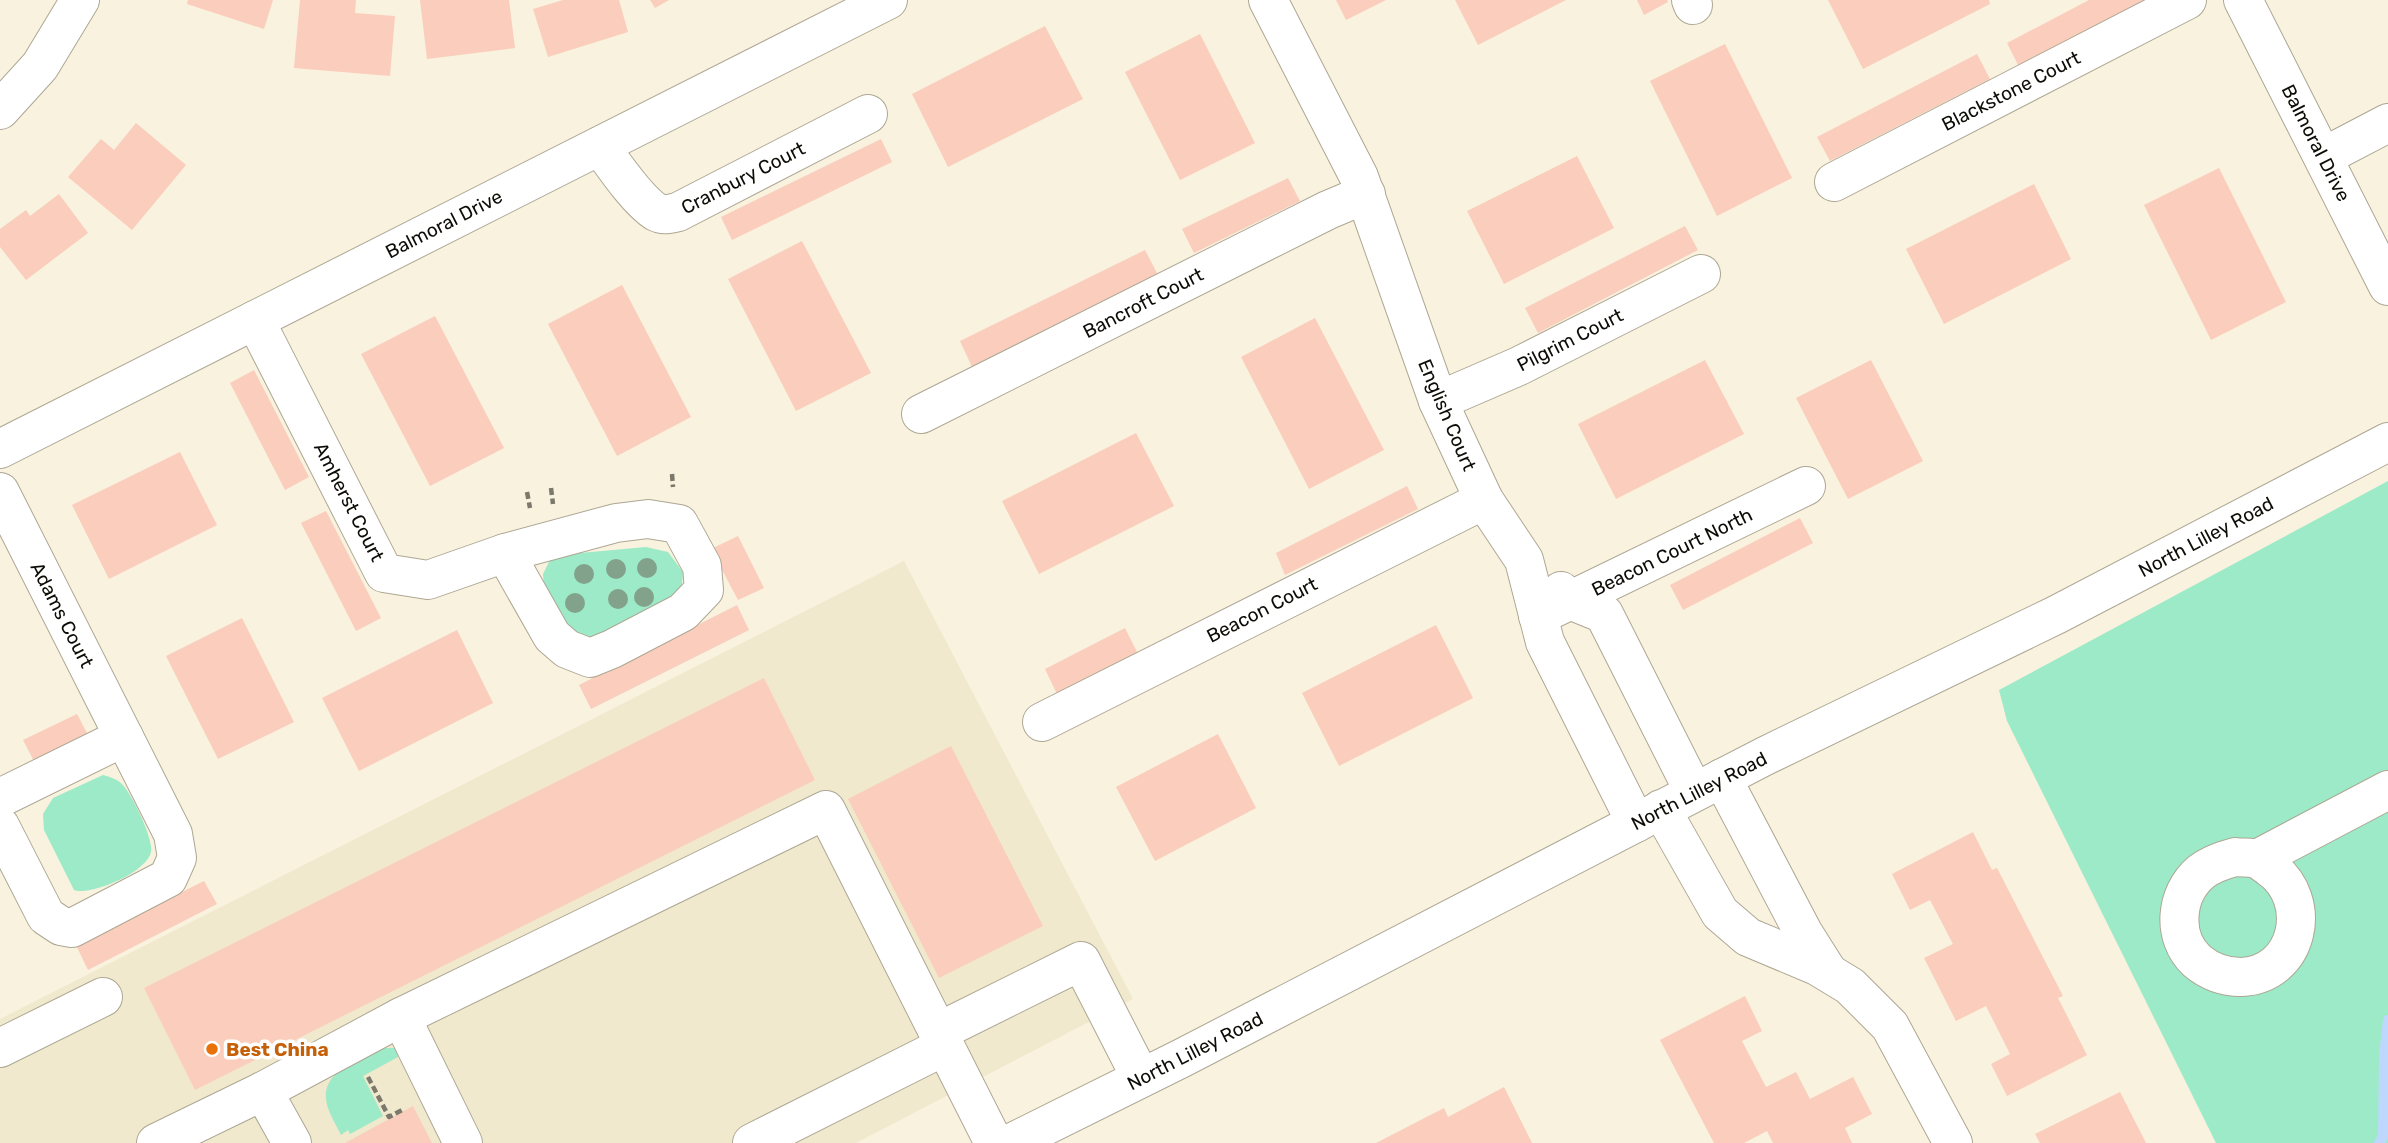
<svg xmlns="http://www.w3.org/2000/svg" width="2388" height="1143" viewBox="0 0 2388 1143" font-family="Rubik,sans-serif">
  <style>
    .built { fill: #f0e9cd }
    .green { fill: #9ceac7 }
    .lines { fill: none; stroke-linecap: round; stroke-linejoin: round }
    .stream { stroke: #bdd8fc; stroke-width: 10 }
    .building { fill: #fbcdbc }
    .minor-casing { stroke: #ada794; stroke-width: 40 }
    .path { stroke: #7c796c; stroke-width: 4.5; stroke-dasharray: 7 3.5; stroke-linecap: butt }
    .minor { stroke: #fff; stroke-width: 38 }
    .tree { fill: #83a28c }
    .food-dot { fill: #e8710a; stroke: #fff; stroke-width: 2.5 }
    .labels { text-anchor: middle; dominant-baseline: central; stroke-width: 7; stroke-linejoin: round; paint-order: stroke }
    .street-label { font-size: 19px; fill: #0d0c06; stroke: #fff }
    .food-label { font-size: 19px; font-weight: bold; fill: #c56008; stroke: #fff; text-anchor: start }
  </style>
  <rect width="100%" height="100%" fill="#f8f2de"/>
  <polygon class="built" points="904,561 1133,999 856,1143 0,1143 0,1019"/>
  <g class="green">
    <polygon points="2388,481 2388,1143 2216,1143 2007,721 1999,690"/>
    <polygon points="646,547 668,552 683,572 682,584 673,602 596,638 577,636 566,628 544,587 543,574 549,562 558,555"/>
    <path d="M103,775C110,777 117,779 122,784C132,794 154,840 151,852C147,872 92,896 74,890L44,830L43,814L53,798Z"/>
    <path d="M384,1048H397L398,1057L363,1076L383,1116L350,1134L348,1130L341,1135C336,1124 327,1111 326,1099C323,1069 363,1058 384,1048Z"/>
  </g>
  <g class="lines">
    <polyline class="stream" points="2379,1143 2383,1137 2384,1054 2388,1020"/>
  </g>
  <g class="building">
    <polygon points="188,0 273,0 264,29 187,4"/>
    <polygon points="300,0 356,0 355,13 395,16 390,76 294,68"/>
    <polygon points="420,0 509,0 515,48 427,59"/>
    <polygon points="563,0 619,0 628,32 548,57 533,9"/>
    <polygon points="650,0 669,0 655,8"/>
    <polygon points="1336,0 1386,0 1346,20"/>
    <polygon points="1455,0 1566,0 1478,45"/>
    <polygon points="1637,0 1667,0 1668,2 1644,15"/>
    <polygon points="1828,0 1989,0 1990,4 1863,69"/>
    <polygon points="2089,0 2149,0 2019,67 2007,43"/>
    <polygon points="1045,26 1083,99 948,167 912,94"/>
    <polygon points="1200,34 1255,143 1180,180 1125,72"/>
    <polygon points="1725,44 1792,178 1717,216 1650,81"/>
    <polygon points="1977,54 1990,79 1830,161 1817,137"/>
    <polygon points="136,123 186,165 132,230 68,177 101,139 114,150"/>
    <polygon points="881,139 892,162 732,240 721,217"/>
    <polygon points="1577,156 1614,228 1504,284 1467,211"/>
    <polygon points="2219,168 2286,302 2211,340 2144,205"/>
    <polygon points="1288,178 1300,201 1194,253 1182,229"/>
    <polygon points="2034,184 2071,259 1944,324 1906,249"/>
    <polygon points="59,194 88,233 26,280 0,247 0,229 26,210 30,216"/>
    <polygon points="1685,226 1698,250 1538,333 1525,308"/>
    <polygon points="802,241 871,373 796,411 728,279"/>
    <polygon points="1145,250 1158,275 972,367 960,341"/>
    <polygon points="622,285 691,417 617,456 548,324"/>
    <polygon points="435,316 504,448 430,486 361,354"/>
    <polygon points="1315,318 1384,450 1309,489 1241,357"/>
    <polygon points="1705,360 1744,434 1616,499 1578,424"/>
    <polygon points="1871,360 1923,461 1848,499 1796,398"/>
    <polygon points="254,370 309,477 285,490 230,383"/>
    <polygon points="1136,433 1174,506 1039,574 1002,501"/>
    <polygon points="180,452 217,525 109,579 72,505"/>
    <polygon points="1407,486 1418,509 1285,575 1276,553"/>
    <polygon points="326,511 381,618 356,631 301,523"/>
    <polygon points="1800,518 1813,543 1683,610 1670,585"/>
    <polygon points="738,536 764,588 738,600 711,549"/>
    <polygon points="737,605 749,630 591,709 579,685"/>
    <polygon points="242,618 294,722 218,759 166,656"/>
    <polygon points="1436,625 1473,698 1339,766 1302,693"/>
    <polygon points="1125,628 1138,654 1057,694 1045,669"/>
    <polygon points="457,630 493,703 359,771 322,698"/>
    <polygon points="764,678 815,780 195,1090 144,988"/>
    <polygon points="77,714 88,735 35,763 23,740"/>
    <polygon points="1218,734 1256,808 1155,861 1116,787"/>
    <polygon points="951,746 1043,926 939,978 848,799"/>
    <polygon points="1973,832 1992,870 1997,868 2063,996 2058,998 2087,1055 2007,1096 1991,1064 2010,1054 1986,1006 1956,1021 1924,958 1953,944 1930,900 1910,910 1892,874"/>
    <polygon points="204,881 217,904 88,970 76,945"/>
    <polygon points="1745,996 1762,1031 1742,1041 1766,1087 1796,1072 1810,1099 1853,1077 1872,1114 1845,1128 1852,1143 1773,1143 1767,1131 1744,1143 1714,1143 1660,1040"/>
    <polygon points="1504,1087 1532,1143 1376,1143 1444,1108 1448,1117"/>
    <polygon points="2120,1092 2146,1143 2040,1143 2035,1134"/>
    <polygon points="413,1106 432,1143 345,1143"/>
  </g>
  <g class="lines">
    <defs>
      <g id="minor">
        <polyline points="1268,0 1359,177 1438,401 1484,500 1524,560 1545,642 1636,823"/>
        <polyline points="1691,0 1693,5"/>
        <polyline points="2243,0 2388,286"/>
        <polyline points="0,110 40,66 80,0"/>
        <path d="M600,146C613,164 637,200 656,212C663,216 670,214 678,212L868,114"/>
        <polyline points="2323,157 2388,123"/>
        <polyline points="1834,182 2187,0"/>
        <polyline points="255,320 384,573 428,580 505,553"/>
        <polyline points="1438,401 1519,366 1701,274"/>
        <polyline points="921,414 1328,210 1366,194"/>
        <polyline points="0,449 888,0"/>
        <polyline points="0,492 173,834 177,858 168,878 72,928 61,926 46,916 0,826"/>
        <polygon points="648,519 679,524 702,566 704,590 683,612 612,649 590,658 567,649 552,636 505,553 616,523"/>
        <polyline points="1561,591 1572,601 1604,614 1694,792"/>
        <polyline points="1538,616 1806,486"/>
        <polyline points="1042,722 1484,500"/>
        <polyline points="1722,778 1804,934 1828,972"/>
        <polyline points="0,798 124,737"/>
        <polyline points="1661,809 1720,913 1748,937 1817,966 1850,986 1890,1026 1953,1143"/>
        <path d="M2235,857C2242,858 2251,857 2257,859C2261,861 2266,865 2270,868C2315,900 2299,975 2241,977C2225,977 2210,972 2197,961C2171,937 2175,894 2201,872C2211,864 2224,860 2235,857Z"/>
        <polyline points="2257,859 2388,790"/>
        <polyline points="401,1017 826,810 994,1143"/>
        <polyline points="938,1032 1081,961 1141,1078"/>
        <polyline points="0,1048 103,997"/>
        <polyline points="263,1091 401,1017 463,1143"/>
        <polyline points="156,1143 263,1091 292,1143"/>
        <polyline points="752,1143 945,1046"/>
        <polyline points="1011,1143 1182,1058 1765,756 2056,615 2388,442"/>
      </g>
    </defs>
    <use href="#minor" class="minor-casing"/>
    <g class="path">
      <polyline points="672,474 673,487"/>
      <polyline points="551,488 553,504"/>
      <polyline points="527,492 530,508"/>
      <polyline points="368,1077 389,1117 404,1109"/>
    </g>
    <use href="#minor" class="minor"/>
  </g>
  <g class="tree">
    <circle cx="647" cy="568" r="10"/>
    <circle cx="616" cy="569" r="10"/>
    <circle cx="584" cy="574" r="10"/>
    <circle cx="644" cy="597" r="10"/>
    <circle cx="618" cy="599" r="10"/>
    <circle cx="575" cy="603" r="10"/>
  </g>
  <circle class="food-dot" cx="212" cy="1049" r="7"/>
  <g class="labels">
    <g class="street-label">
      <text transform="translate(2011 91) rotate(-27)">Blackstone Court</text>
      <text transform="translate(2316 143) rotate(63)">Balmoral Drive</text>
      <text transform="translate(743 178) rotate(-27)">Cranbury Court</text>
      <text transform="translate(444 224) rotate(-27)">Balmoral Drive</text>
      <text transform="translate(1143 303) rotate(-27)">Bancroft Court</text>
      <text transform="translate(1570 340) rotate(-27)">Pilgrim Court</text>
      <text transform="translate(1447 415) rotate(67)">English Court</text>
      <text transform="translate(349 502) rotate(63)">Amherst Court</text>
      <text transform="translate(2206 537) rotate(-28)">North Lilley Road</text>
      <text transform="translate(1672 552) rotate(-26)">Beacon Court North</text>
      <text transform="translate(1262 610) rotate(-27)">Beacon Court</text>
      <text transform="translate(62 615) rotate(63)">Adams Court</text>
      <text transform="translate(1699 791) rotate(-27)">North Lilley Road</text>
      <text transform="translate(1195 1051) rotate(-27)">North Lilley Road</text>
    </g>
    <g class="food-label">
      <text x="226" y="1049">Best China</text>
    </g>
  </g>
</svg>
